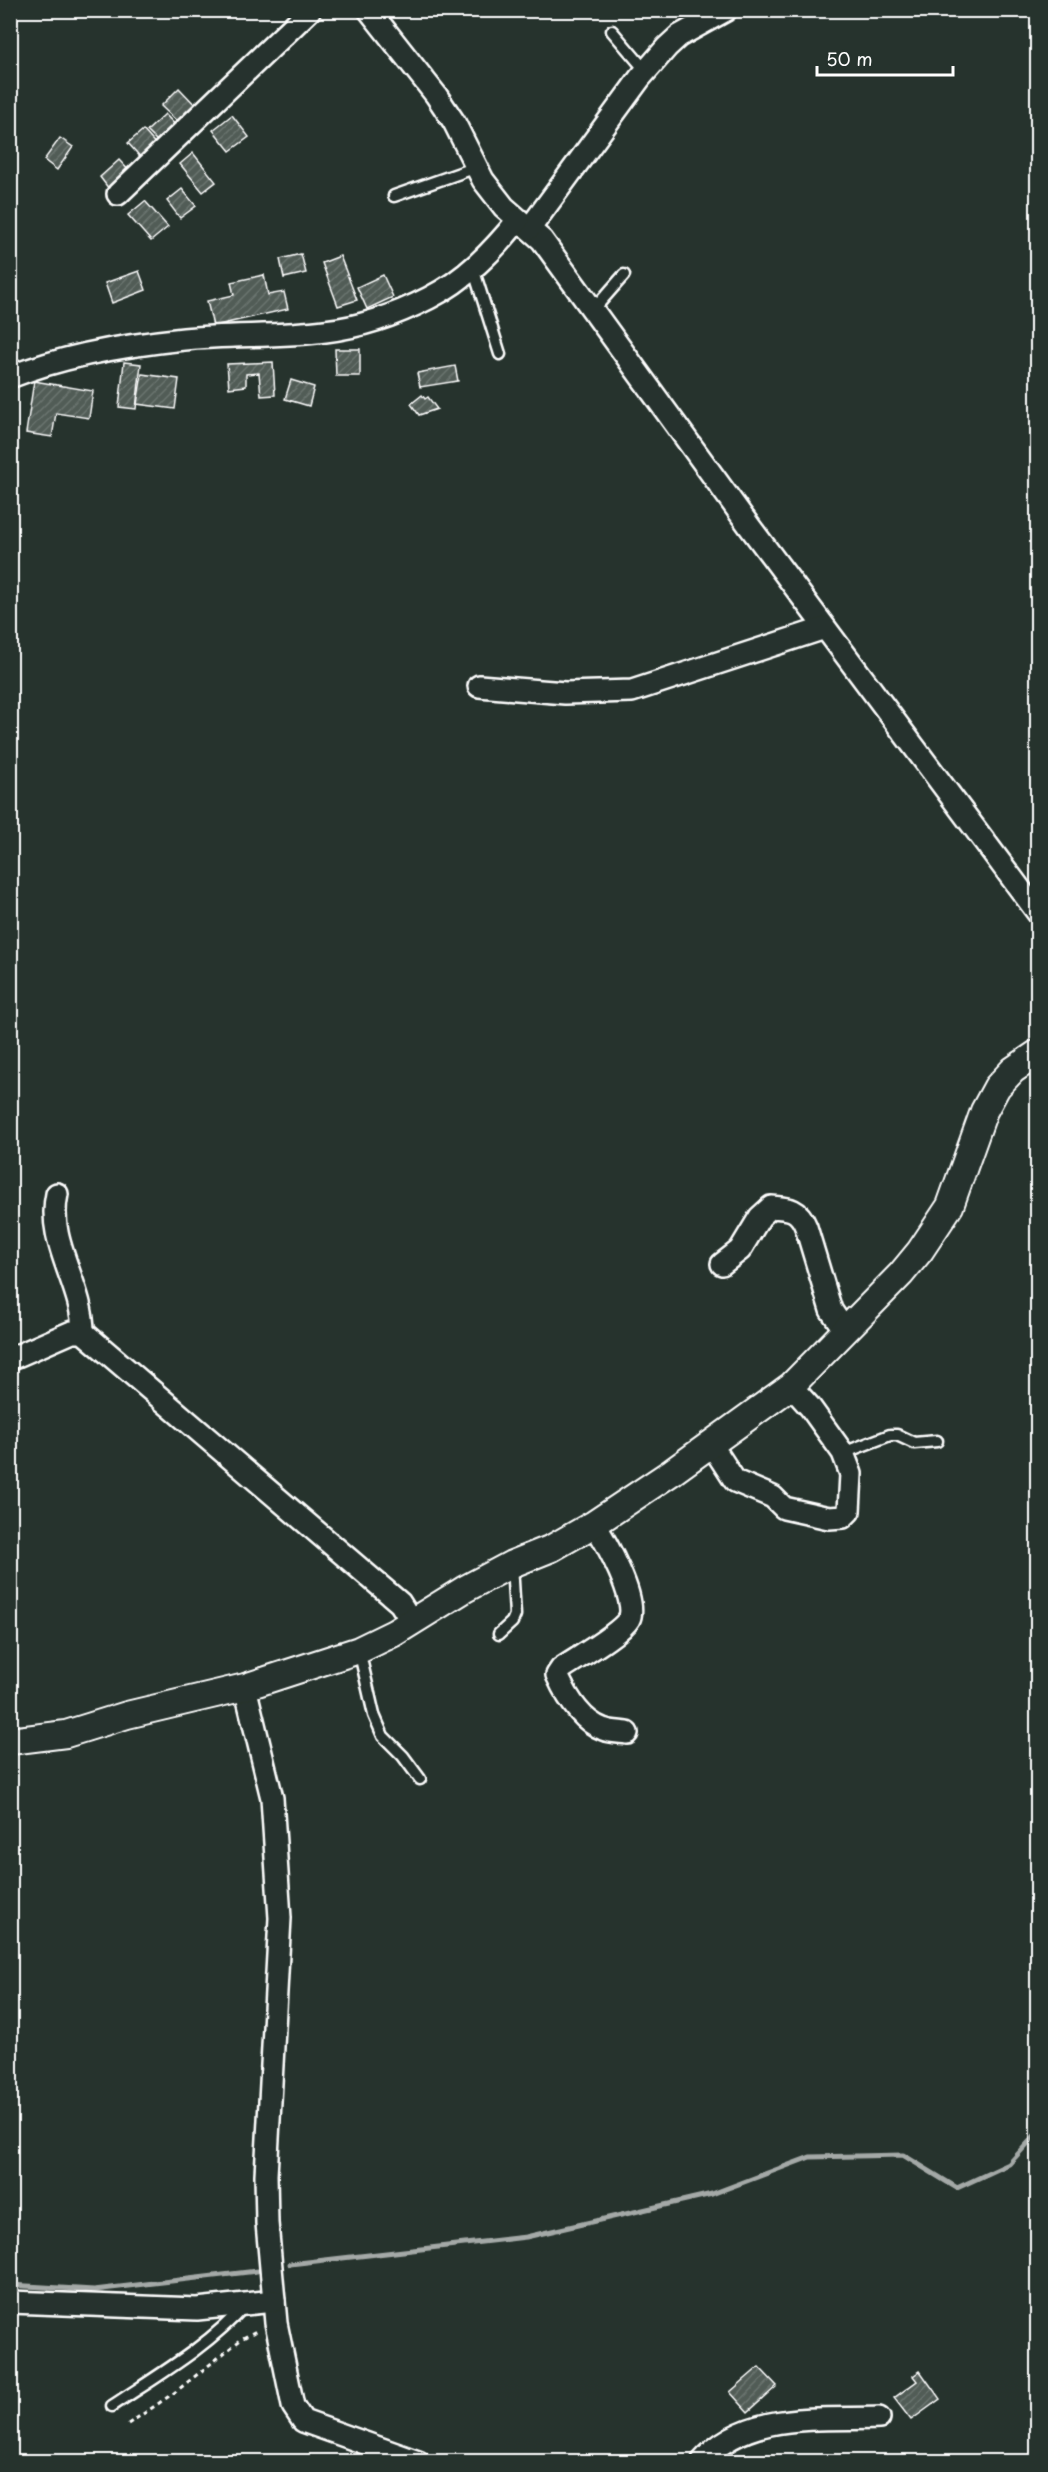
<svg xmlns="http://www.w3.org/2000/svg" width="1048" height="2472" viewBox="0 0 1048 2472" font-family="'Playpen Sans',sans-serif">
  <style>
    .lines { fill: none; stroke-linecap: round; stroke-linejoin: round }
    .stream { stroke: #a4a9a7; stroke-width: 5 }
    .building { fill: url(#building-hatch); stroke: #fff; stroke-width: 1.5 }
    .service-casing { stroke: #fff; stroke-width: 15 }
    .minor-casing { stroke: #fff; stroke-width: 26 }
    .tertiary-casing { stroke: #fff; stroke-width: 30 }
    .path { stroke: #fff; stroke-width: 3; stroke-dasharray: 4.5 4.5; stroke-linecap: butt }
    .service { stroke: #26332d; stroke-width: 10 }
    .minor { stroke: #26332d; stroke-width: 21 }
    .tertiary { stroke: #26332d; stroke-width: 26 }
  </style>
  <defs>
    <pattern id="building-hatch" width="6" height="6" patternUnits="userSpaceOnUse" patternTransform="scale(1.5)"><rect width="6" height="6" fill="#515c57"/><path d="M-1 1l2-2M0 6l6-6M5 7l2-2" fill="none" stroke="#6b7470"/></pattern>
  </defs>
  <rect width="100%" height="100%" fill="#26332d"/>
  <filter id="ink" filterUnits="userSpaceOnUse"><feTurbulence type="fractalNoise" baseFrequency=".0167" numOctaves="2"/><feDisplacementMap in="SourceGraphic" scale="12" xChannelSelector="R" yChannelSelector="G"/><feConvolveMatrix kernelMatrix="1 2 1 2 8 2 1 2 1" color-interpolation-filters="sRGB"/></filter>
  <g filter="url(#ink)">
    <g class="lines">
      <g class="stream">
        <polyline points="290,2264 526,2237 712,2194 810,2157 903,2155 957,2188 1009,2164 1038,2132"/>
        <polyline points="10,2285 94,2290 257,2271"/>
      </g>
    </g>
    <g class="building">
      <polygon points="179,88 199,109 182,126 161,106"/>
      <polygon points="165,114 179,129 161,145 147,131"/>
      <polygon points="232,115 249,137 230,151 213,130"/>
      <polygon points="143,130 159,148 144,161 128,143"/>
      <polygon points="60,138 73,147 57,170 44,160"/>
      <polygon points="193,153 216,182 203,192 180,164"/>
      <polygon points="119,160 134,176 112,193 100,177"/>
      <polygon points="182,189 196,206 180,218 167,201"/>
      <polygon points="145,201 168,227 151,241 128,215"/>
      <polygon points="301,254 306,273 284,278 280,259"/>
      <polygon points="340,256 357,300 338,306 322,263"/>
      <polygon points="139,271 146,290 112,303 105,283"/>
      <polygon points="264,275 268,295 284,292 288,309 213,326 207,301 234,295 231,282"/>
      <polygon points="383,275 393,297 367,309 357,287"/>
      <polygon points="335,349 360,349 360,376 336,376"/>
      <polygon points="124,362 141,364 136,409 119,407"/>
      <polygon points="273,362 275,395 261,396 259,373 246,374 246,386 229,388 227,364"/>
      <polygon points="455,366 458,381 420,387 417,373"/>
      <polygon points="142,374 179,379 175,409 137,404"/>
      <polygon points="291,380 314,387 309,406 285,399"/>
      <polygon points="34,381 93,391 89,418 56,413 52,437 26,433"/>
      <polygon points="422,395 425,399 428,397 437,409 419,415 411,404"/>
      <polygon points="759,2367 777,2386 748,2412 730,2392"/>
      <polygon points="920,2371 940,2399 911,2420 894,2398 917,2381 913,2376"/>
    </g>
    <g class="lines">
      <defs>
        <g id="service">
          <polyline points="612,31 646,71"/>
          <polyline points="394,196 477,167"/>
          <polyline points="473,268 500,354"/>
          <polyline points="594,309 624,275"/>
          <polyline points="843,1453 890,1435 897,1435 914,1443 937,1441"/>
          <polyline points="499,1634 512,1622 515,1615 512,1564"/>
          <polyline points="359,1650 374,1715 383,1736 403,1756 420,1779"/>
          <path d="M112,2406C157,2376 209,2346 245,2305"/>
        </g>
        <g id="minor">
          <polyline points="369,10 436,95 454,122 483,180 504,207 542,240 750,527 1038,913"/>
          <polyline points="118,194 310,10"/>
          <polyline points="530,228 640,78 667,47 679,36 726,10"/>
          <path d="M10,377C65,355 126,345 184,339C231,334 279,337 325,331C361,327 398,314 429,298C465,280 493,251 518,220"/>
          <polyline points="479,686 565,693 632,691 825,628"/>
          <path d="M57,1194C46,1242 83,1285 83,1332"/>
          <path d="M722,1264L740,1250L760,1217L771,1207C790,1208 799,1209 806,1227L831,1310L846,1332"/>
          <polyline points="10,1359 72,1332 83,1332 400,1603 412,1622"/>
          <polyline points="711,1444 735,1481 773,1497 784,1508 829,1518 843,1517 849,1511 851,1474 843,1453 810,1407 791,1386"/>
          <path d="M594,1524C605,1540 639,1601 629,1619C620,1634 577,1658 561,1669L557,1675C566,1695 581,1721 603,1729C610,1732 620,1732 627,1733"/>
          <polyline points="245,1687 272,1798 280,1918 266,2175 267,2223 276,2323 293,2406 303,2421 418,2462"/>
          <polyline points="10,2302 197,2309 274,2301"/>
          <path d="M702,2462C745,2411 819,2420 879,2418"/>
        </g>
        <polyline id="tertiary" points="10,1741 66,1734 127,1715 245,1687 359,1650 394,1633 465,1589 512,1564 552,1548 594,1524 672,1472 791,1386 901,1274 920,1251 950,1206 984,1111 997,1087 1013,1070 1038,1053"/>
      </defs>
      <use href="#service" class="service-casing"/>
      <use href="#minor" class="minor-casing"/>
      <use href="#tertiary" class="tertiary-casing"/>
      <polyline class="path" points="128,2424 174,2393 243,2338 258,2330"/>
      <use href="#service" class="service"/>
      <use href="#minor" class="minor"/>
      <use href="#tertiary" class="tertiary"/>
    </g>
  </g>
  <rect width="1048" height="2472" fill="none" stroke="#26332d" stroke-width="36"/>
  <rect x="18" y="18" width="1012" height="2436" fill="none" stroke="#fff" stroke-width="2" filter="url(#ink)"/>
  <path d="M817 66v9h136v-9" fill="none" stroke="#ffffff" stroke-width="3"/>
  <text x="826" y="66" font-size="18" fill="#ffffff" stroke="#26332d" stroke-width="4.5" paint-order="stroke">50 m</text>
</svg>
